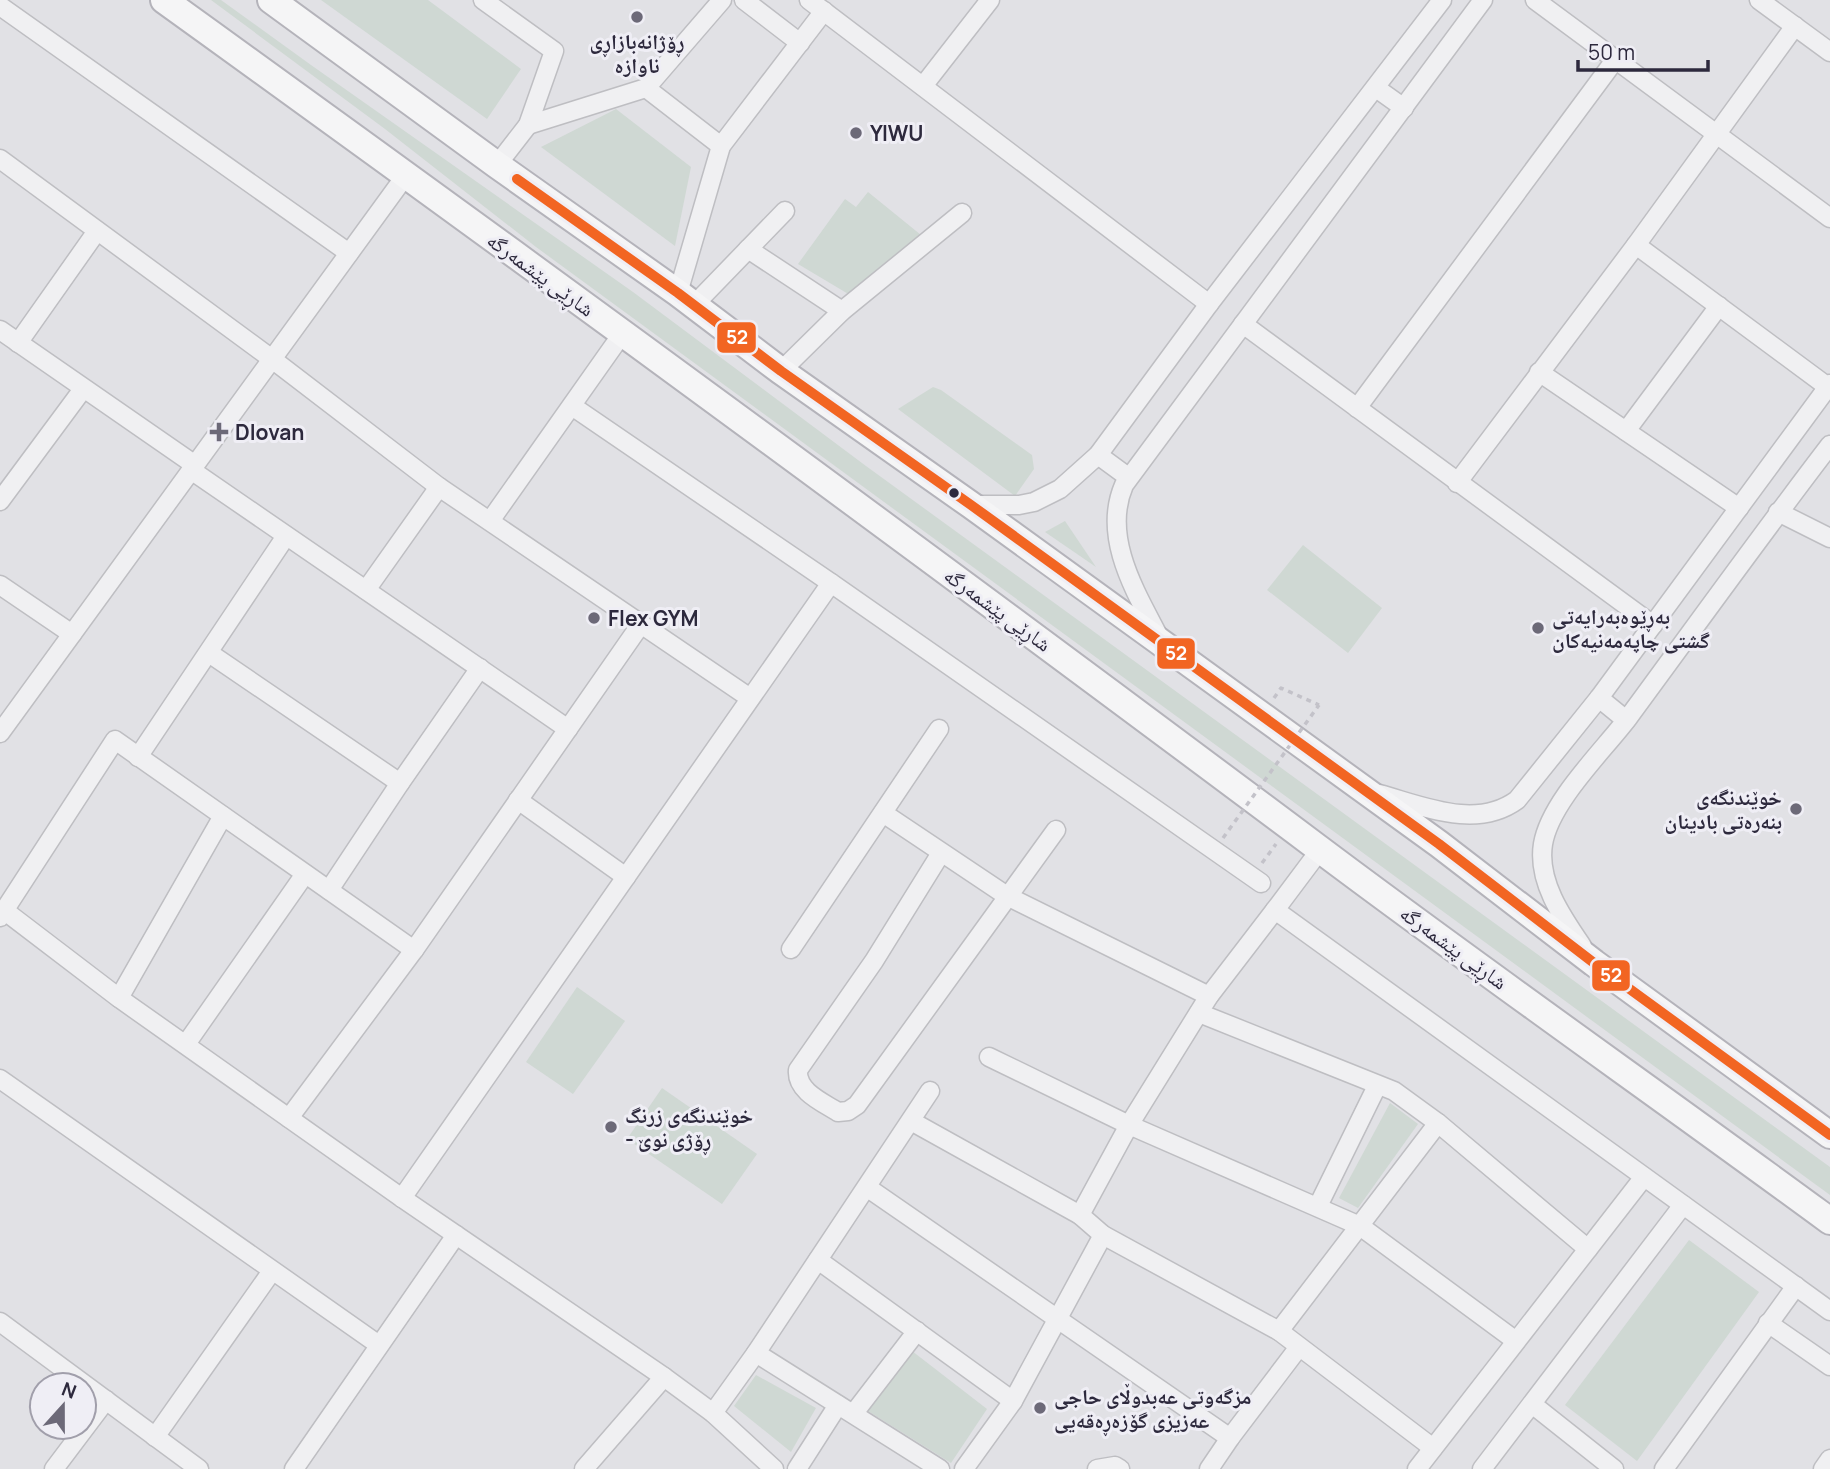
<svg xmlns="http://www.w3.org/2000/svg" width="1830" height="1469" viewBox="0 0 1830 1469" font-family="Manrope,'Noto Naskh Arabic',sans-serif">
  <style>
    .green { fill: #cfd8d3 }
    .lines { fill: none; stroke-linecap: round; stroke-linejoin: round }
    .minor-casing { stroke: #bebec2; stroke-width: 21 }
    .highway-casing { stroke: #b4b3ba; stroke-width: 30 }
    .path { stroke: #c3c2c9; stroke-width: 3.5; stroke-dasharray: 5 5; stroke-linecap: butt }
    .minor { stroke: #f0f0f2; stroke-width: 18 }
    .highway { stroke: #f5f5f6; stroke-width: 26 }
    .path-bridge { stroke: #c3c2c9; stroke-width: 3.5; stroke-dasharray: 5 5; stroke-linecap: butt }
    .bus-1-casing { stroke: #efeef5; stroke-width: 16 }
    .bus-1 { stroke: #f26522; stroke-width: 10 }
    .poi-dot { fill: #6c6978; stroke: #efeef5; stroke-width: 2.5 }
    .bus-dot { fill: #2d293d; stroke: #efeef5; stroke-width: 2.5 }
    .labels { text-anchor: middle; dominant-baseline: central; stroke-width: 6; stroke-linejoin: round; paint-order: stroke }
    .poi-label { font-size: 21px; font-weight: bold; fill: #2d293d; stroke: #efeef5; text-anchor: start }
    .street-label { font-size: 21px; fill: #2d293d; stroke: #efeef5 }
    .line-badge { stroke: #efeef5; stroke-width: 2.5 }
    .badge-label { font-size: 19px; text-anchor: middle; font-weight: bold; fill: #fff }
  </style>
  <rect width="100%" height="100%" fill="#e1e1e5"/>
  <g class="green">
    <polygon points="211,0 221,0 311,65 633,292 866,466 1830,1167 1830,1195 536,247 385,129"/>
    <polygon points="321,0 428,0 521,69 487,119"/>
    <polygon points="616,109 691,167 675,246 541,147"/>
    <polygon points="868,192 921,235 850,295 798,264 845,199 856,207"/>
    <polygon points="933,387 941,390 1032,455 1034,469 1015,496 898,409"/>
    <polygon points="1065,521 1096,567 1045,532"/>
    <polygon points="1303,545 1382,608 1348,653 1267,590"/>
    <polygon points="577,987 625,1021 573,1094 526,1062"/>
    <polygon points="662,1088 757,1154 722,1204 627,1139"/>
    <polygon points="1390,1103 1418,1124 1358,1208 1339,1198"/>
    <polygon points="1689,1240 1759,1292 1637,1461 1565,1405"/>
    <polygon points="912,1351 987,1409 951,1463 868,1411"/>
    <polygon points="756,1375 816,1408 791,1452 734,1406"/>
  </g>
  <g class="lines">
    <defs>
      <g id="minor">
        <polyline points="483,0 554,51 528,125 497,165"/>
        <polyline points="744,0 800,43"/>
        <polyline points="809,0 1209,304"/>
        <polyline points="1535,0 1830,218"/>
        <polyline points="1759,0 1830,52"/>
        <polyline points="0,6 349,253"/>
        <polyline points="923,86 990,0"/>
        <polyline points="646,88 721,146"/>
        <polyline points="1376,88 1404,108"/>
        <polyline points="528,125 646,88 722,0"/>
        <polyline points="0,159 272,359 439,487"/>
        <polyline points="1636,245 1828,387"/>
        <polyline points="748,249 842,311"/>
        <polyline points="678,293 721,146 824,11"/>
        <polyline points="694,305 785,211"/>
        <polyline points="1243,324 1653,625"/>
        <polyline points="0,330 195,465"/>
        <polyline points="18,343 97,231"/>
        <polyline points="781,371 842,311 962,213"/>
        <polyline points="1539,372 1739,508"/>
        <polyline points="572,406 831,583 1261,883"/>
        <polyline points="1357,408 1615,60"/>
        <polyline points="1626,431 1719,306"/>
        <polyline points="1098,455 1128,477"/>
        <polyline points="191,470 568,729"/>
        <polyline points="1457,483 1636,245 1795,26"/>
        <polyline points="0,501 83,389"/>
        <polyline points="971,505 1019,505 1034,502 1060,489 1098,455 1209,304 1442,0"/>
        <polyline points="1778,512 1830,538"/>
        <polyline points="490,521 622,334"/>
        <polyline points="0,585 72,634"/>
        <polyline points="366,590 439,487 750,698"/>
        <path d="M1160,639C1137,594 1101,538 1124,485L1483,0"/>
        <polyline points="209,653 400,783"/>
        <polyline points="1599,698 1626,720"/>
        <polyline points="0,733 406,175"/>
        <polyline points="138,757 286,536"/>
        <path d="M1379,794C1423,806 1476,830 1517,800L1599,698L1830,384"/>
        <polyline points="518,800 626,877"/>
        <polyline points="883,813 1007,896 1209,996"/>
        <polyline points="1320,850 1275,910 1830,1311"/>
        <path d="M941,853L874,961L798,1070C796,1091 822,1102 838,1112L848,1111L857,1105L1056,830"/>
        <polyline points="329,890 400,783 480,668"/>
        <polyline points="5,911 119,998 402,1198 664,1377 713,1413 774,1469"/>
        <polyline points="0,917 115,740 414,950"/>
        <path d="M1582,946C1562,917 1537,881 1543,844C1550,802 1602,752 1628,718C1695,627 1761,535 1830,445"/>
        <polyline points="791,949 939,729"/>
        <polyline points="119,998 223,816"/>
        <polyline points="1199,1013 1394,1091 1438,1123 1588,1249"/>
        <polyline points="186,1044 305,874"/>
        <polyline points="989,1057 1129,1125 1360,1226 1516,1341"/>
        <polyline points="0,1079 379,1345"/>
        <polyline points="289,1118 414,950 641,624"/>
        <polyline points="911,1121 1080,1215 1103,1235 1279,1331 1433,1448"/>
        <polyline points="868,1188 1230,1438"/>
        <polyline points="402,1198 831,583"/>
        <polyline points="1318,1206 1377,1086"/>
        <polyline points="1080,1215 1129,1125 1209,996 1275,910"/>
        <polyline points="818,1260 1013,1401"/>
        <polyline points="0,1322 199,1469"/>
        <polyline points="1768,1323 1830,1366"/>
        <polyline points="1279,1331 1438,1123"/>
        <polyline points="756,1353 940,1469"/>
        <polyline points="1532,1404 1614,1469"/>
        <polyline points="713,1413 756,1353 930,1091"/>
        <polyline points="854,1413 917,1331"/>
        <polyline points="155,1437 272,1271"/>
        <polyline points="54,1469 106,1400"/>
        <polyline points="294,1469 456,1235"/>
        <polyline points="584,1469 664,1377"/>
        <polyline points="797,1469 838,1405"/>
        <polyline points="964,1469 1013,1401 1103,1235"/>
        <polyline points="1097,1469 1115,1466 1120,1469"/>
        <polyline points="1209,1469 1230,1438 1299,1347"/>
        <polyline points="1417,1469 1644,1177"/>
        <polyline points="1482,1469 1683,1205"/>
        <polyline points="1664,1469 1796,1286"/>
        <polyline points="1823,1469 1830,1459"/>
      </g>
      <g id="highway">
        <path d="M164,0C551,279 936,562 1318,848C1487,975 1660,1096 1830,1221"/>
        <polyline points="271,0 497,165 678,293 781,371 971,505 1439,844 1594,963 1830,1135"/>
      </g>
    </defs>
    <use href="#minor" class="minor-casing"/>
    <use href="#highway" class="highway-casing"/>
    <g class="path">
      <polyline points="1274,698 1281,688 1319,705"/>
      <polyline points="1262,863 1276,844"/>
    </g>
    <use href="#minor" class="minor"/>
    <use href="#highway" class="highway"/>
    <polyline class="path-bridge" points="1223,838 1319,705"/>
    <defs>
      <polyline id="bus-1" points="517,179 678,293 781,371 971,505 1439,844 1594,963 1830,1135"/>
    </defs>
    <use href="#bus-1" class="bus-1-casing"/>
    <use href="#bus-1" class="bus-1"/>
  </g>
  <g class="poi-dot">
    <circle cx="637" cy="17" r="7"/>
    <circle cx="856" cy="133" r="7"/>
    <path d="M215.5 421.5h7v7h7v7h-7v7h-7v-7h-7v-7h7z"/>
    <circle cx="594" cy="618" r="7"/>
    <circle cx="1538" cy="628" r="7"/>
    <circle cx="1796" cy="809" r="7"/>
    <circle cx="611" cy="1127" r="7"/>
    <circle cx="1040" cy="1408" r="7"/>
  </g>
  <circle class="bus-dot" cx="954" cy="493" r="6"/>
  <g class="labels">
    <g class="poi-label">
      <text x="637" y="41" text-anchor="middle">ڕۆژانەبازاڕی<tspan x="637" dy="24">ناوازە</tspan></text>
      <text x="870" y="133">YIWU</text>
      <text x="235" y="432">Dlovan</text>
      <text x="1552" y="616">بەڕێوەبەرایەتی<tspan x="1552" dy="24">گشتی چاپەمەنیەکان</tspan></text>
      <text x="608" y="618">Flex GYM</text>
      <text x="1782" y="797" text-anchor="end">خوێندنگەی<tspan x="1782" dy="24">بنەرەتی بادینان</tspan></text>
      <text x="625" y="1115">خوێندنگەی زرنگ<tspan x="625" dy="24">- ڕۆژی نوێ</tspan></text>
      <text x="1054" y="1396">مزگەوتی عەبدوڵای حاجی<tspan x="1054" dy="24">عەزیزی گۆزەڕەقەیی</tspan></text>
    </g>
    <g class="street-label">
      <text transform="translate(541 274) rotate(36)">شاڕێی پێشمەرگە</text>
      <text transform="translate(998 609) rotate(36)">شاڕێی پێشمەرگە</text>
      <text transform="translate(1454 947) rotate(36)">شاڕێی پێشمەرگە</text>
    </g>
  </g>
  <g class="line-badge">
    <rect x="716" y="321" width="41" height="33" rx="7" fill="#f26522"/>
    <rect x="1156" y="637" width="40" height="33" rx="7" fill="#f26522"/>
    <rect x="1591" y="959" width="40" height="33" rx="7" fill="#f26522"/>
  </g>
  <g class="badge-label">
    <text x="737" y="344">52</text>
    <text x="1176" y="660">52</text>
    <text x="1611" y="982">52</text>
  </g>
  <g transform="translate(63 1406) rotate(21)"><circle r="33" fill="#efeef5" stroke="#a19fab" stroke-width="2"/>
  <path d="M0-5L12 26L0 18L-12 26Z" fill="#6c6978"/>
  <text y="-10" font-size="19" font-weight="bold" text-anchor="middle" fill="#2d293d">N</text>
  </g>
  <path d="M1578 60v10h130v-10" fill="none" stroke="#2d293d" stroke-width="3.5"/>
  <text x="1588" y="60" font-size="21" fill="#2d293d" stroke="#efeef5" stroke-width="5" paint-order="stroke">50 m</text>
</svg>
